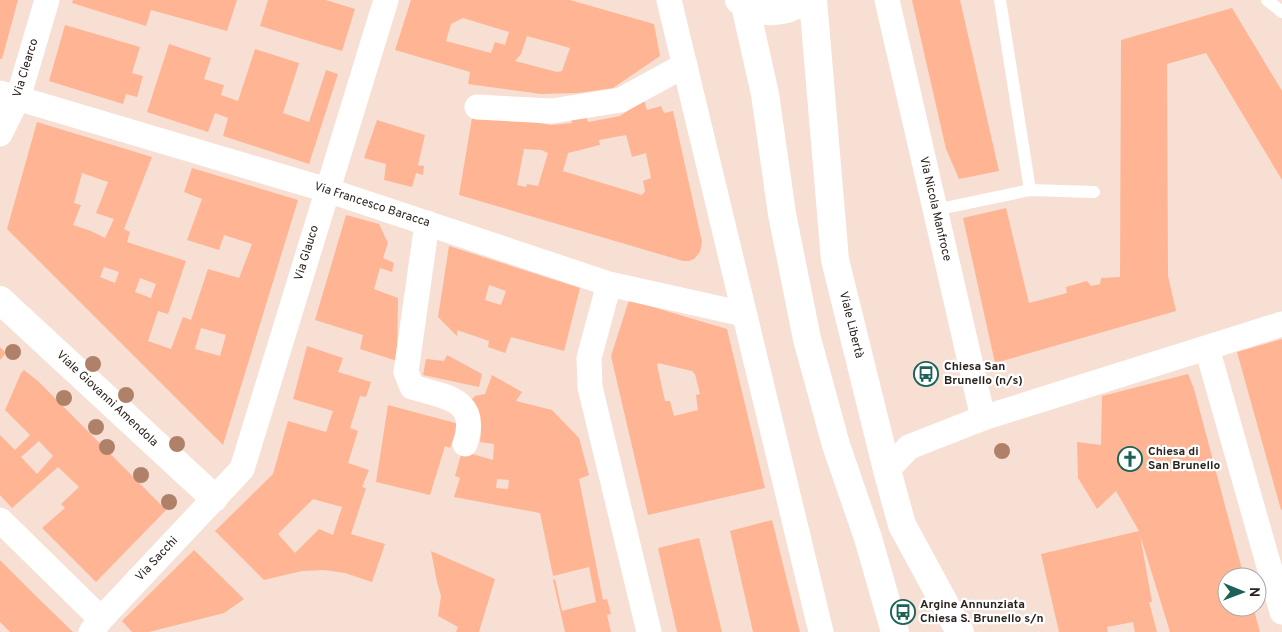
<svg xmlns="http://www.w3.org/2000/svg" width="1282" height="632" viewBox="0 0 1282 632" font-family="Overpass,sans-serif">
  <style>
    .building { fill: #ffb594; fill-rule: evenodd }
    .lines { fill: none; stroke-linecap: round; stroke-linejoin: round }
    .lane { stroke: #fff; stroke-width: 12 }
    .street { stroke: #fff; stroke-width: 25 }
    .secondary { stroke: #fff; stroke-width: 28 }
    .tree { fill: #b08169 }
    .labels { text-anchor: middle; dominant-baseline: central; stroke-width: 4.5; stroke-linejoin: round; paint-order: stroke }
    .street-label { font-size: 12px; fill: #2b221e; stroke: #fff }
    .poi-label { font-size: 12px; font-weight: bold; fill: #2b221e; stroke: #fff; text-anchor: start }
  </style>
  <rect width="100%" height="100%" fill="#f7dfd4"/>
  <g class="building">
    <polygon points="0,0 18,0 2,59 0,59"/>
    <polygon points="73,0 237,0 227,31 151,10 146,26 72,3"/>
    <polygon points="268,0 326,0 355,9 342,51 260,26"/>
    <path d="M411,0H570L654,24L660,56L613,88L578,93L541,94L468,84L470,72L395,50ZM463,18L509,32L505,45L495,42L491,53L446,41L451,24ZM527,36L570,48L562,71L557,72L515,61L521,54Z"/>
    <polygon points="912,0 960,0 999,171 959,179 946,149"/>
    <polygon points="1232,8 1282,91 1282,180 1206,53 1167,64 1168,276 1176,311 995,363 963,218 1006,208 1029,303 1067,293 1066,287 1087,281 1091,286 1100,284 1101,278 1120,277 1121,40"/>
    <polygon points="65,25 140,47 132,73 143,76 137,97 126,94 123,104 49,81"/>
    <polygon points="169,44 211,58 204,79 224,85 221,95 238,101 255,49 299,63 283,113 309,122 326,70 338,74 309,164 223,136 228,118 215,113 208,132 147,112"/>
    <path d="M644,100L647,110L661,106L664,113L673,111L702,242L700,252L694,259L689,261H683L459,195L473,112L551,125L572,123L570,115L585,114L588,122L620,116ZM626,135L632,157L646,153L651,178L643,181L645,191L642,195L563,171L568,153L600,145L599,140ZM524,149L541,150L548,153L538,186L527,184L526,187L517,185Z"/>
    <polygon points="377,120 425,135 418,165 424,166 423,175 416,173 412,187 384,180 386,164 364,158"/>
    <path d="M37,122L152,157L124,229L130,232L127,242L186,261L168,314L158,311L148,341L171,349L183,317L191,320L208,269L239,278L252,244L224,235L219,250L187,240L202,199L184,192L192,168L298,200L223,445L7,229ZM82,173L108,182L96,213L114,219L105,238L91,231L73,225L81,205L74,203ZM104,267L119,272L115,283L100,277ZM140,278L156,284L151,298L135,292ZM201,328L226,335L220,356L195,349Z"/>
    <polygon points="346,215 379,224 388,243 383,258 394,263 392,272 380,268 374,289 398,298 397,361 360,349 363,335 315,320"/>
    <path d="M449,246L580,288L564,351L511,337L505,353L488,347L489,341L457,330V336L438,317ZM489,285L506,291L501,305L485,300Z"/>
    <path d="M629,300L727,329L765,488L648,515L611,356ZM658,363L692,371L695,374L700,394L696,395L698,410L674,416L670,401H665L657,365Z"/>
    <polygon points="1282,339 1282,510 1281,510 1237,352"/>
    <path d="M307,346L343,358L338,372L371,382L366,397L360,396L350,428L358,431L348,463L369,470L362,487L366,488L351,534L385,544L372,582L345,573L324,570L302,571L264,580L215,531L273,474L288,421L326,432L333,411L293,399ZM313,499L342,507L333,535L319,529L295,553L278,534Z"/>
    <polygon points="0,347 6,353 0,360"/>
    <polygon points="447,355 482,374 479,387 423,375 426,359 444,361"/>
    <path d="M24,370L39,382L166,510L96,582L42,528L65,508L61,504L79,487L58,467L12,508L0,495V435L15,450L30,435L5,410L21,373ZM39,441L53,456L37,474L21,457Z"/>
    <polygon points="1188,374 1194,389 1244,577 1227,577 1227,607 1253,607 1260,632 1170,632 1140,535 1152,602 1149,602 1157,632 1135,632 1133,622 1107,627 1108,632 1059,632 1041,554 1139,531 1116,491 1097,509 1078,478 1077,442 1101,445 1102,396"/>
    <path d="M492,375L522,392L516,401L552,410L579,438L589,475L579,479L603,600L607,599L611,614L607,615L611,632H565L553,580L555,579L562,611L596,602L589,567L553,576L540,513L454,497L460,478L455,476L462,451L493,460L494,444L480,442L481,432L471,400L475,396L485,394ZM497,479L509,480L508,489L496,488Z"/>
    <polygon points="388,405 459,424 450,448 445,446 430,495 376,482"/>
    <polygon points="772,520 799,629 800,632 753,632 730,531"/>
    <polygon points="699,538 722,632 677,632 658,548"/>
    <polygon points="194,550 244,599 224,613 149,632 132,632 122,621"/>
    <polygon points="431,551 495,579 479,632 456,632 458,627 438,616 441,596 437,582"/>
    <polygon points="0,560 42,602 73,632 10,632 0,622"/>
  </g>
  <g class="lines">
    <g class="lane">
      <polyline points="1000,0 1030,190"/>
      <polyline points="1267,0 1282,12"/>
      <polyline points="935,210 1030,190 1094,192"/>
    </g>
    <g class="street">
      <polyline points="669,0 821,632"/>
      <polyline points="887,0 983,418"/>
      <polyline points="0,93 327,190 609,284 744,314"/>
      <polyline points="477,107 552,111 621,100 685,65"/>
      <polyline points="0,134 18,98 47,0"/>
      <path d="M427,223L406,372L412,387C446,397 480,399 465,444"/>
      <polyline points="609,284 589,358 590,387 649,632"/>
      <polyline points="1207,348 1282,612"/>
      <polyline points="887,470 909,447 983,418 1282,324"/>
      <polyline points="0,520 101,619"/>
      <polyline points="91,632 101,619 242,469 386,0"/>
    </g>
    <g class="secondary">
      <path d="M739,0C758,16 785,14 805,0"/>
      <polyline points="813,0 835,260 887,470 902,525 960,632"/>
      <polyline points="745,5 765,94 782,214 807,339 836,445 868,538 895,632"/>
      <polyline points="0,300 214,498"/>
    </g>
  </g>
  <g class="tree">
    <circle cx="13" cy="352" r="8"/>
    <circle cx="93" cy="364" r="8"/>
    <circle cx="126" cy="395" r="8"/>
    <circle cx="64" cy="398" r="8"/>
    <circle cx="96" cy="427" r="8"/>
    <circle cx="177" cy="444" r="8"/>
    <circle cx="107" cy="447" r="8"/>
    <circle cx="1002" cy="451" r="8"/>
    <circle cx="141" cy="475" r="8"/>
    <circle cx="169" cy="502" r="8"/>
  </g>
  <defs>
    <symbol id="bus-ring" viewBox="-11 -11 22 22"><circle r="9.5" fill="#fff" stroke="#1c6357" stroke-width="1.5"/><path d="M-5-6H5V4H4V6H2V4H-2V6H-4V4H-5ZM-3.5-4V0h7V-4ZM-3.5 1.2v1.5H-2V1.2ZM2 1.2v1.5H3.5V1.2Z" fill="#1c6357"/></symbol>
    <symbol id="church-ring" viewBox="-11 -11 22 22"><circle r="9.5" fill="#fff" stroke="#1c6357" stroke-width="1.5"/><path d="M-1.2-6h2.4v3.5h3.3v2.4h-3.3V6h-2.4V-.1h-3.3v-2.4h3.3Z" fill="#1c6357"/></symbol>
  </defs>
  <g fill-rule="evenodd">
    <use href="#bus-ring" x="912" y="360" width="28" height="28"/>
    <use href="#church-ring" x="1116" y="445" width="28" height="28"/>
    <use href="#bus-ring" x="889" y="598" width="28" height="28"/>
  </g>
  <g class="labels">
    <g class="street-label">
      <text transform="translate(26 68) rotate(-73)">Via Clearco</text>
      <text transform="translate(372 205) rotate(18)">Via Francesco Baracca</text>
      <text transform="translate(935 209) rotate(77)">Via Nicola Manfroce</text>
      <text transform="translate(307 253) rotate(-73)">Via Glauco</text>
      <text transform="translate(851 325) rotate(76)">Viale Libertà</text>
      <text transform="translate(107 399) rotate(43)">Viale Giovanni Amendola</text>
      <text transform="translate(157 559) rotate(-47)">Via Sacchi</text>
    </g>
    <g class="poi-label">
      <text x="944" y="367">Chiesa San<tspan x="944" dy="14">Brunello (n/s)</tspan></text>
      <text x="1148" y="452">Chiesa di<tspan x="1148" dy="14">San Brunello</tspan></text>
      <text x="920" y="605">Argine Annunziata<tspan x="920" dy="14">Chiesa S. Brunello s/n</tspan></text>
    </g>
  </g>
  <g transform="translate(1242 592) rotate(91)"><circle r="24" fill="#ffffff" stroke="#aaa7a5"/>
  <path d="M0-4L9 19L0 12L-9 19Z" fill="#1c6357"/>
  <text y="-8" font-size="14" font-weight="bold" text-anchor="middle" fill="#2b221e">N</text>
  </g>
</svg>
